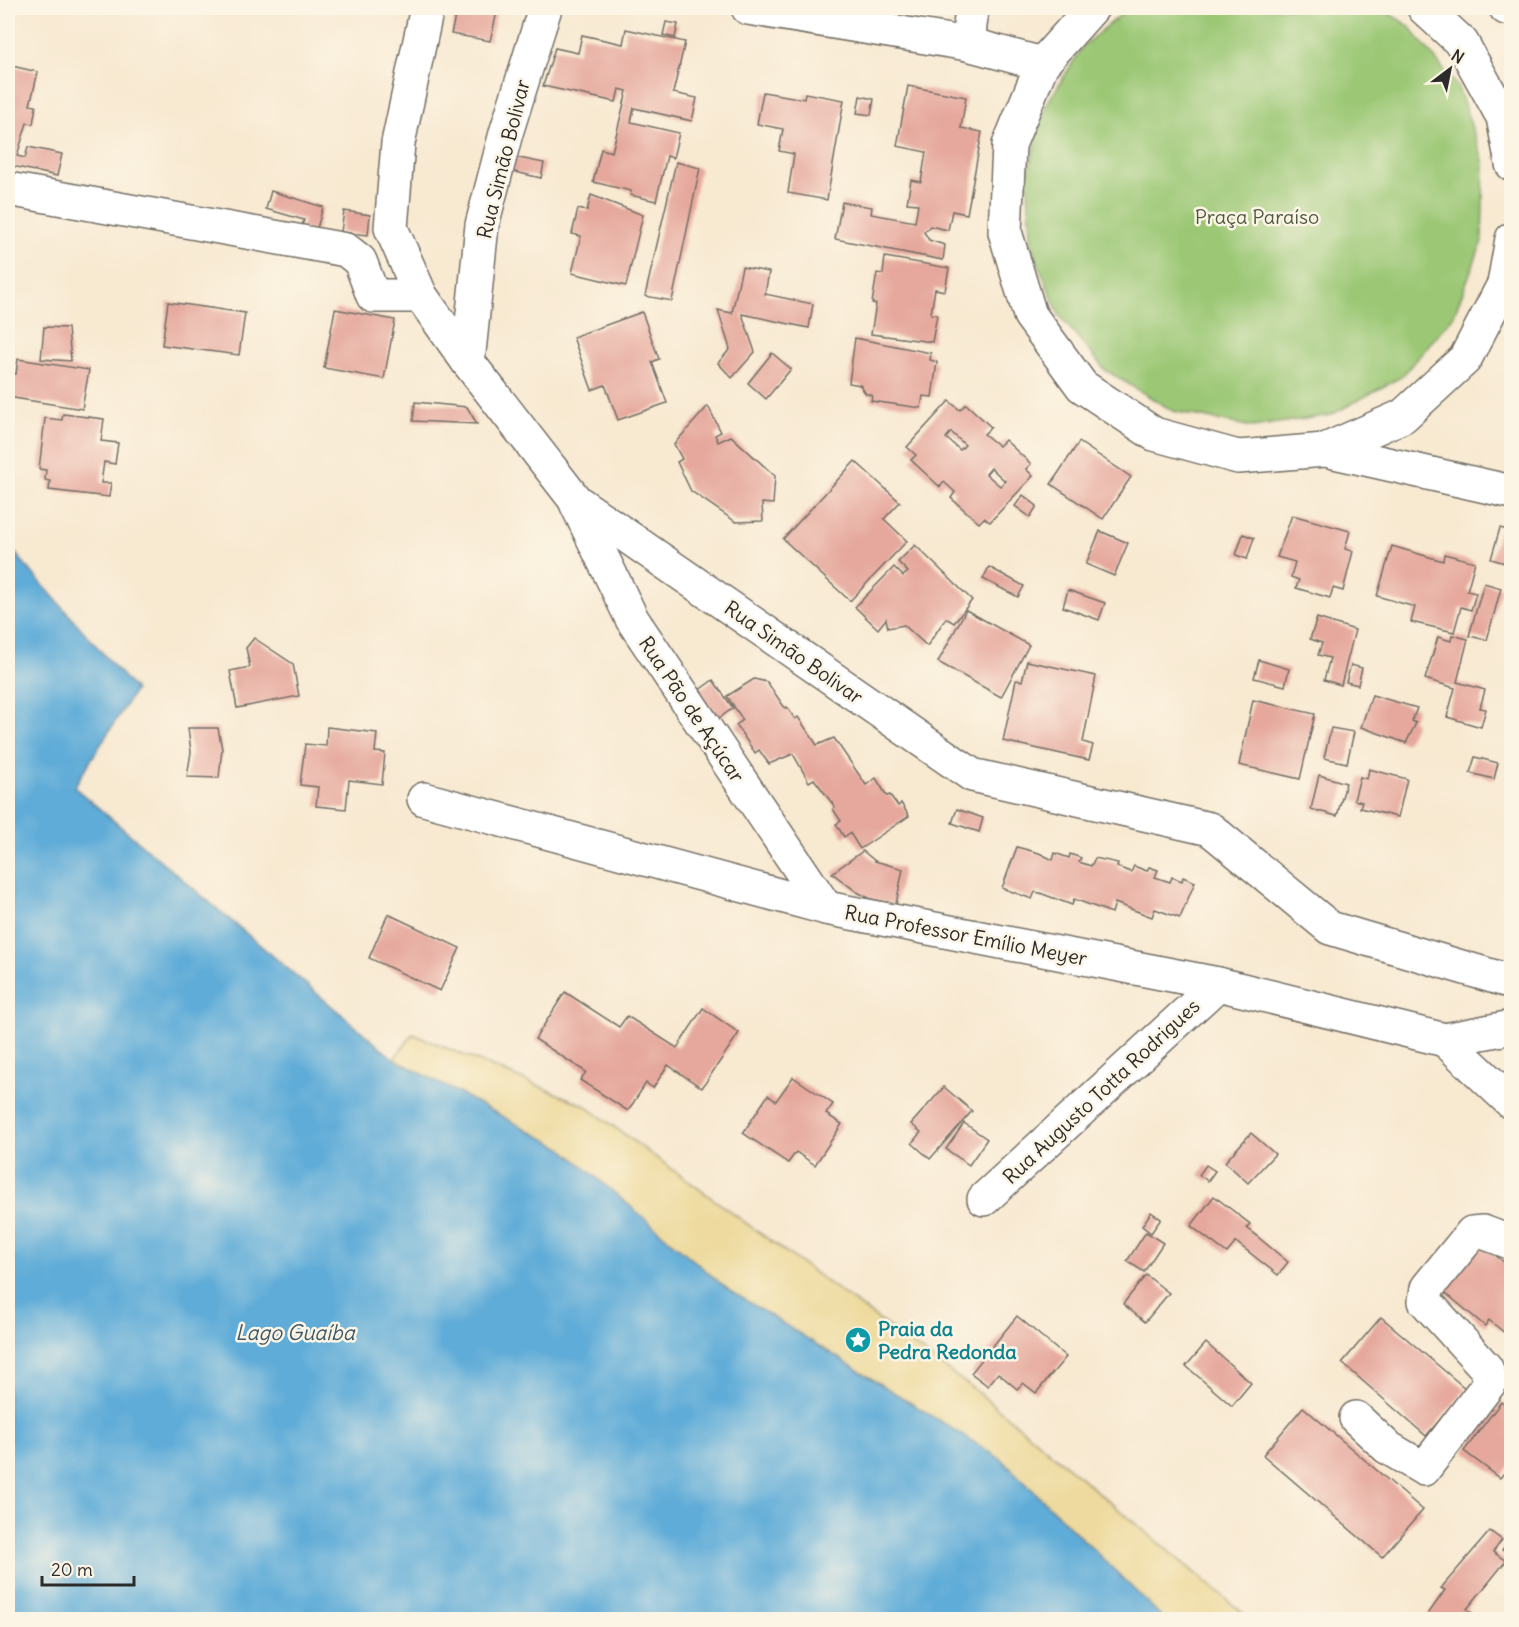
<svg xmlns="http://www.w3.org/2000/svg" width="1519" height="1627" viewBox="0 0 1519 1627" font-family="Delius,sans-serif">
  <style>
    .green { fill: #9cc876; stroke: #647a50; stroke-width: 1.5 }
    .sand { fill: #eeda9e; stroke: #8c8264; stroke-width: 1.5 }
    .water { fill: #5eacd8; stroke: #446c82; stroke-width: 1.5 }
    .building { fill: #e6a89d; fill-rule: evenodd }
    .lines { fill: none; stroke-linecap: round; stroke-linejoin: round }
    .minor-casing { stroke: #736e65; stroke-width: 36 }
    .minor { stroke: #fff; stroke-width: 33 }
    .labels { text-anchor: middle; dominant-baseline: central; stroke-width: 5; stroke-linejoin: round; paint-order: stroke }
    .street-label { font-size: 20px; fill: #2b2b2b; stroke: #fcf5e5 }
    .park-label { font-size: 20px; fill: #4d5a42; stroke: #fcf5e5 }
    .culture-label { font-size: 20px; font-weight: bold; fill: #0d838f; stroke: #fcf5e5; text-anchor: start }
    .water-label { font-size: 21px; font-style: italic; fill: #3d5868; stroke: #fcf5e5 }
  </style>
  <rect width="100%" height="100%" fill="#fcf5e5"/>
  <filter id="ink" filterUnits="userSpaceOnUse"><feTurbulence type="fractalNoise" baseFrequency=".0167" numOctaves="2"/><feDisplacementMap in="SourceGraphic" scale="12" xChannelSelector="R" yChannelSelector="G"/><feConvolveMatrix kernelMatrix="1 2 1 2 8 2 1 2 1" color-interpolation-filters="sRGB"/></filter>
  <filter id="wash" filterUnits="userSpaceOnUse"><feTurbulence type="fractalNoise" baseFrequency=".008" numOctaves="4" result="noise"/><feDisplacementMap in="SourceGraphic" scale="24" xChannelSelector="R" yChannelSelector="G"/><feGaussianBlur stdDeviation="1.35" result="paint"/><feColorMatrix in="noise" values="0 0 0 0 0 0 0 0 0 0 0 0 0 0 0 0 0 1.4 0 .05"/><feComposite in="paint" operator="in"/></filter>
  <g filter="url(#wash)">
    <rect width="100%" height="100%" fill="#f8e9d1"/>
    <polygon class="green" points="1129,8 1380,8 1408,25 1458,87 1484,163 1482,242 1453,317 1401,377 1331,415 1252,427 1173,411 1105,370 1059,315 1032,248 1027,176 1045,107 1083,46"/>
    <polygon class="sand" points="413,1034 584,1105 979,1393 1250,1619 1164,1619 1001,1459 726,1288 562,1148 394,1059"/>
    <polygon class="water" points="8,545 135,690 74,787 394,1059 562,1148 726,1288 1001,1459 1164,1619 8,1619"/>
    <g id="blocks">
      <g class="building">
        <polygon points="457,8 498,8 490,41 451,34"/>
        <polygon points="666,22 678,24 675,38 663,35"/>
        <polygon points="626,29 685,42 673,93 697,98 692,121 634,108 631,122 679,133 673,158 667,156 656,201 630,195 631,191 593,182 601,149 612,152 627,91 619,89 616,102 543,86 555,48 578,53 582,35 623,44"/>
        <polygon points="8,65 38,72 30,105 36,106 33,124 27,123 17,156 25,158 28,147 62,154 57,176 8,165"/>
        <polygon points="908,86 966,97 961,128 982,132 967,214 952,211 948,230 930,226 924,232 929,240 945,245 943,260 835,239 842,202 872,207 871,214 915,222 918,204 907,203 911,180 921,182 926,152 897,146"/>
        <polygon points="763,92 804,99 805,93 844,100 827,200 788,193 794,154 779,151 783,129 757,124"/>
        <polygon points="860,96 874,99 871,115 857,113"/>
        <polygon points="514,157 544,163 541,178 511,171"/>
        <polygon points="676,162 700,168 672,301 645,296"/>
        <polygon points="271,191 323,207 316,232 301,228 304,220 266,209"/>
        <polygon points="591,195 643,215 626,286 572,273 581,236 572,234 578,209 587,211"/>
        <polygon points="344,211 370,215 368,235 341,232"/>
        <polygon points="885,257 949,268 945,291 935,289 931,314 937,315 932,342 871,334 876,304 872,303 877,273 883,274"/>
        <polygon points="742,267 769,272 765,294 813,304 809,328 742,314 755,352 732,378 718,363 730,349 718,310 732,313"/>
        <polygon points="168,302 245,313 239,355 162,345"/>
        <polygon points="335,309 395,320 384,379 324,368"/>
        <polygon points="642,312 659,359 652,362 667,403 618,420 605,385 592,390 573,337"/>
        <polygon points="44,327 68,328 71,361 41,359"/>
        <polygon points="855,338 931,353 930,360 937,362 932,397 923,396 921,408 871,401 872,395 866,394 860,385 849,383"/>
        <polygon points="772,353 791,369 766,399 748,383"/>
        <polygon points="18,359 89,370 82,409 8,397 9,372 16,374"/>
        <path d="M949,401L960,410L966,404L991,427L984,434L999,446L1005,440L1031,464L1026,469L1033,476L990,522L984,518L979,523L951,498L955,492L944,482L940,487L911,460L916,455L907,447ZM951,432L965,445L960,450L946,438ZM991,468L1005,481L1000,486L986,474Z"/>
        <polygon points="415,402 467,407 477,424 413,421"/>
        <polygon points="708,406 721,432 715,435 718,442 731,436 775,476 773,504 762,503 763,521 736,522 691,491 677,462 682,459 674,444"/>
        <polygon points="63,414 104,419 101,441 118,443 115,464 104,462 101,483 111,483 109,497 49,490 50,481 45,480 46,470 39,469 45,418 62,420"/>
        <polygon points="1079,442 1131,477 1103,519 1051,484"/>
        <polygon points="855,461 900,502 884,519 907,541 850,601 783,539"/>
        <polygon points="1023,495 1037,506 1030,517 1015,506"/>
        <polygon points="1292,515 1350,531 1345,549 1353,551 1343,591 1333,588 1330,598 1296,588 1299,580 1291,577 1295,562 1277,557"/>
        <polygon points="1500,528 1512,531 1512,565 1491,559"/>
        <polygon points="1100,531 1128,543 1114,576 1086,564"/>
        <polygon points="1243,534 1254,538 1247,559 1236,555"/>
        <polygon points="915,545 972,600 954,623 946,618 927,646 904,625 888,628 886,619 878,629 855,607 894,567 903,576 908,572 898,562"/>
        <polygon points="1392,546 1443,561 1444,554 1475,562 1467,591 1476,593 1471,610 1461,607 1454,632 1411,622 1415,607 1377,596"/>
        <polygon points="989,567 1024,586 1018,597 983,579"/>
        <polygon points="1484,583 1501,588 1487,640 1469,636"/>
        <polygon points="1068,590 1105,603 1099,620 1063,607"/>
        <polygon points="966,610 1029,645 1001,697 938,662"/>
        <polygon points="1317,618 1355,630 1341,685 1324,680 1330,658 1318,655 1322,643 1310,639"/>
        <polygon points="1452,635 1468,639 1457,682 1485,690 1480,708 1486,709 1481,727 1447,717 1455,688 1425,679 1438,637 1451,641"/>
        <polygon points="254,638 293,664 299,696 237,708 230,671 250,667 246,648"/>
        <polygon points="1259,660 1289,669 1285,686 1254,678"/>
        <polygon points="1027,661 1096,676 1083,742 1093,745 1089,760 1003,741 1016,680 1022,681"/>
        <polygon points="1351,665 1362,668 1358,685 1346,682"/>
        <polygon points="754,679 767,682 785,708 787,707 795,719 798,717 817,745 834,738 866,785 876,778 887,796 890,795 898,806 901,803 909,816 860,849 850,833 844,837 836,824 841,821 833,809 835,807 814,779 809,782 793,754 769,764 759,750 755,753 736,725 743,720 727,696"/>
        <polygon points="713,680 733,708 711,724 691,696"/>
        <polygon points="1372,695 1417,708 1412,721 1416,723 1406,743 1361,727"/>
        <polygon points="1253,700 1315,714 1300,779 1239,765"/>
        <polygon points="327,727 377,733 375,752 385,753 382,784 349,780 346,809 316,806 318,787 300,785 305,744 326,746"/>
        <polygon points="188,728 218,728 222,749 219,778 187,777 191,752"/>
        <polygon points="1331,728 1354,732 1347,763 1324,758"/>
        <polygon points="1475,757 1498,763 1494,779 1470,773"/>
        <polygon points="1369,769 1407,779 1398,817 1360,808 1362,802 1354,800 1360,777 1367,779"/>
        <polygon points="1319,775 1346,783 1337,816 1311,809"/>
        <polygon points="957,809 983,818 979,832 952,823"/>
        <polygon points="1017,847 1039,853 1053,860 1055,853 1069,858 1070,854 1081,858 1079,862 1091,866 1095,858 1118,863 1117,867 1131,872 1134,866 1147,871 1149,867 1158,870 1155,877 1170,882 1172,877 1182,881 1183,877 1195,882 1180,918 1155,909 1152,917 1115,903 1112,913 1074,899 1072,905 1040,893 1035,892 1032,899 1002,888"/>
        <polygon points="863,851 875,861 903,869 896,904 871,899 857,892 832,873"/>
        <polygon points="388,914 460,948 440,991 369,958"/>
        <polygon points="565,992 619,1027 627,1016 677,1048 703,1008 739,1033 702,1088 668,1065 653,1088 646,1083 628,1111 580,1080 586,1072 535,1039"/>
        <polygon points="793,1077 833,1104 826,1114 842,1124 815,1165 796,1152 788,1163 743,1133 768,1095 776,1101"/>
        <polygon points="944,1087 972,1111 930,1159 912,1143 921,1132 911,1124"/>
        <polygon points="964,1123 987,1139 969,1165 946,1149"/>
        <polygon points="1251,1133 1275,1154 1248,1183 1225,1162"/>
        <polygon points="1206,1165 1215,1171 1208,1181 1199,1175"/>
        <polygon points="1214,1196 1250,1224 1247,1228 1288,1262 1278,1275 1236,1242 1227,1253 1191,1226"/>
        <polygon points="1151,1212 1161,1219 1151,1233 1142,1226"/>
        <polygon points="1146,1232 1163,1243 1144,1272 1127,1261"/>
        <polygon points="1481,1243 1512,1269 1512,1339 1489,1320 1485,1326 1442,1290"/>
        <polygon points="1146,1275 1169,1293 1145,1322 1123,1304"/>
        <polygon points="1017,1316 1066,1357 1036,1393 1023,1383 1017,1389 998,1373 988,1386 971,1373"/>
        <polygon points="1381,1317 1466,1389 1426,1436 1342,1363"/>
        <polygon points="1206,1343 1251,1383 1232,1406 1186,1366"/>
        <polygon points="1501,1402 1512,1410 1512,1463 1500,1478 1464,1451"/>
        <polygon points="1303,1407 1423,1510 1382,1557 1263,1455"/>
        <polygon points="1490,1531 1502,1540 1493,1552 1506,1561 1467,1609 1481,1620 1424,1620 1445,1590 1441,1588"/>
        <polygon points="1512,1538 1512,1558 1502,1550"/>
      </g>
    </g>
  </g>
  <g filter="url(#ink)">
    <use href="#blocks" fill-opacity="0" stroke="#736e65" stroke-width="1.5"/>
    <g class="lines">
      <defs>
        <g id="minor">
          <polyline points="427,8 398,143 391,228 421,296 468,362"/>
          <polyline points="545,8 506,133 482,225 468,362 576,501 972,775 1210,829 1330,928 1512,982"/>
          <polyline points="748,8 968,44 1042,64"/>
          <polyline points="1092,8 1042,64 1009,145 1005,232 1030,315 1082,386 1154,434 1238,457 1325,450 1512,492"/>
          <polyline points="1424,8 1462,43 1503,117 1512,164"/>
          <polyline points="1506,8 1512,9"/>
          <polyline points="968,44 972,8"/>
          <polyline points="8,189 346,250 360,261 373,296 421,296"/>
          <polyline points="1325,450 1403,416 1465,359 1504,284 1512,239"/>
          <polyline points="576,503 632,619 826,908"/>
          <polyline points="424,799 826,908 1218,984 1445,1040 1512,1027"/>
          <polyline points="1445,1040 1512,1103"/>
          <polyline points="984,1199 1218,984"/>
          <polyline points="1356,1418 1387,1447 1424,1469 1491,1381 1486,1368 1425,1301 1427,1288 1472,1233 1483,1232 1512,1243"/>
        </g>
      </defs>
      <use href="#minor" class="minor-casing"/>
      <use href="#minor" class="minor"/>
    </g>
  </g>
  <defs>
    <symbol id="sight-disc" viewBox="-11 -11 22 22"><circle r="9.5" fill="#0f9aa8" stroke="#fcf5e5"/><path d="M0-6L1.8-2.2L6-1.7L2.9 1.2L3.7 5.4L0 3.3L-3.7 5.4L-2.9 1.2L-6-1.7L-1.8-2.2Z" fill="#fff"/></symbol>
  </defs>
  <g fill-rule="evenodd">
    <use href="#sight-disc" x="843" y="1325" width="30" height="30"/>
  </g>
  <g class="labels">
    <g class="street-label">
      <text transform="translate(503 159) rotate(-76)">Rua Simão Bolivar</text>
      <text transform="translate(794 652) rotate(35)">Rua Simão Bolivar</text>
      <text transform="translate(692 709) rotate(56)">Rua Pão de Açúcar</text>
      <text transform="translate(966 935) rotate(11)">Rua Professor Emílio Meyer</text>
      <text transform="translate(1101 1091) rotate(-43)">Rua Augusto Totta Rodrigues</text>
    </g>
    <g class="park-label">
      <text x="1257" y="216">Praça Paraíso</text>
    </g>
    <g class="culture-label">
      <text x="878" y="1328">Praia da<tspan x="878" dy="23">Pedra Redonda</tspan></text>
    </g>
    <g class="water-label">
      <text x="295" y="1332">Lago Guaíba</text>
    </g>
  </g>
  <rect width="1519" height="1627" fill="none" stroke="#fcf5e5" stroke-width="30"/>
  <g transform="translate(1450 69) rotate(32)" stroke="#fcf5e5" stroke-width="4.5" paint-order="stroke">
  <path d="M0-4.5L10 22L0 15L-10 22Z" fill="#2b2b2b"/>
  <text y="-9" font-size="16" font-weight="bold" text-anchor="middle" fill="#2b2b2b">N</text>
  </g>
  <path d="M42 1576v9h92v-9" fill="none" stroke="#2b2b2b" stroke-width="3"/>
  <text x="51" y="1576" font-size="18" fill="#2b2b2b" stroke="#fcf5e5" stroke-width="4.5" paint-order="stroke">20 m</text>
</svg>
